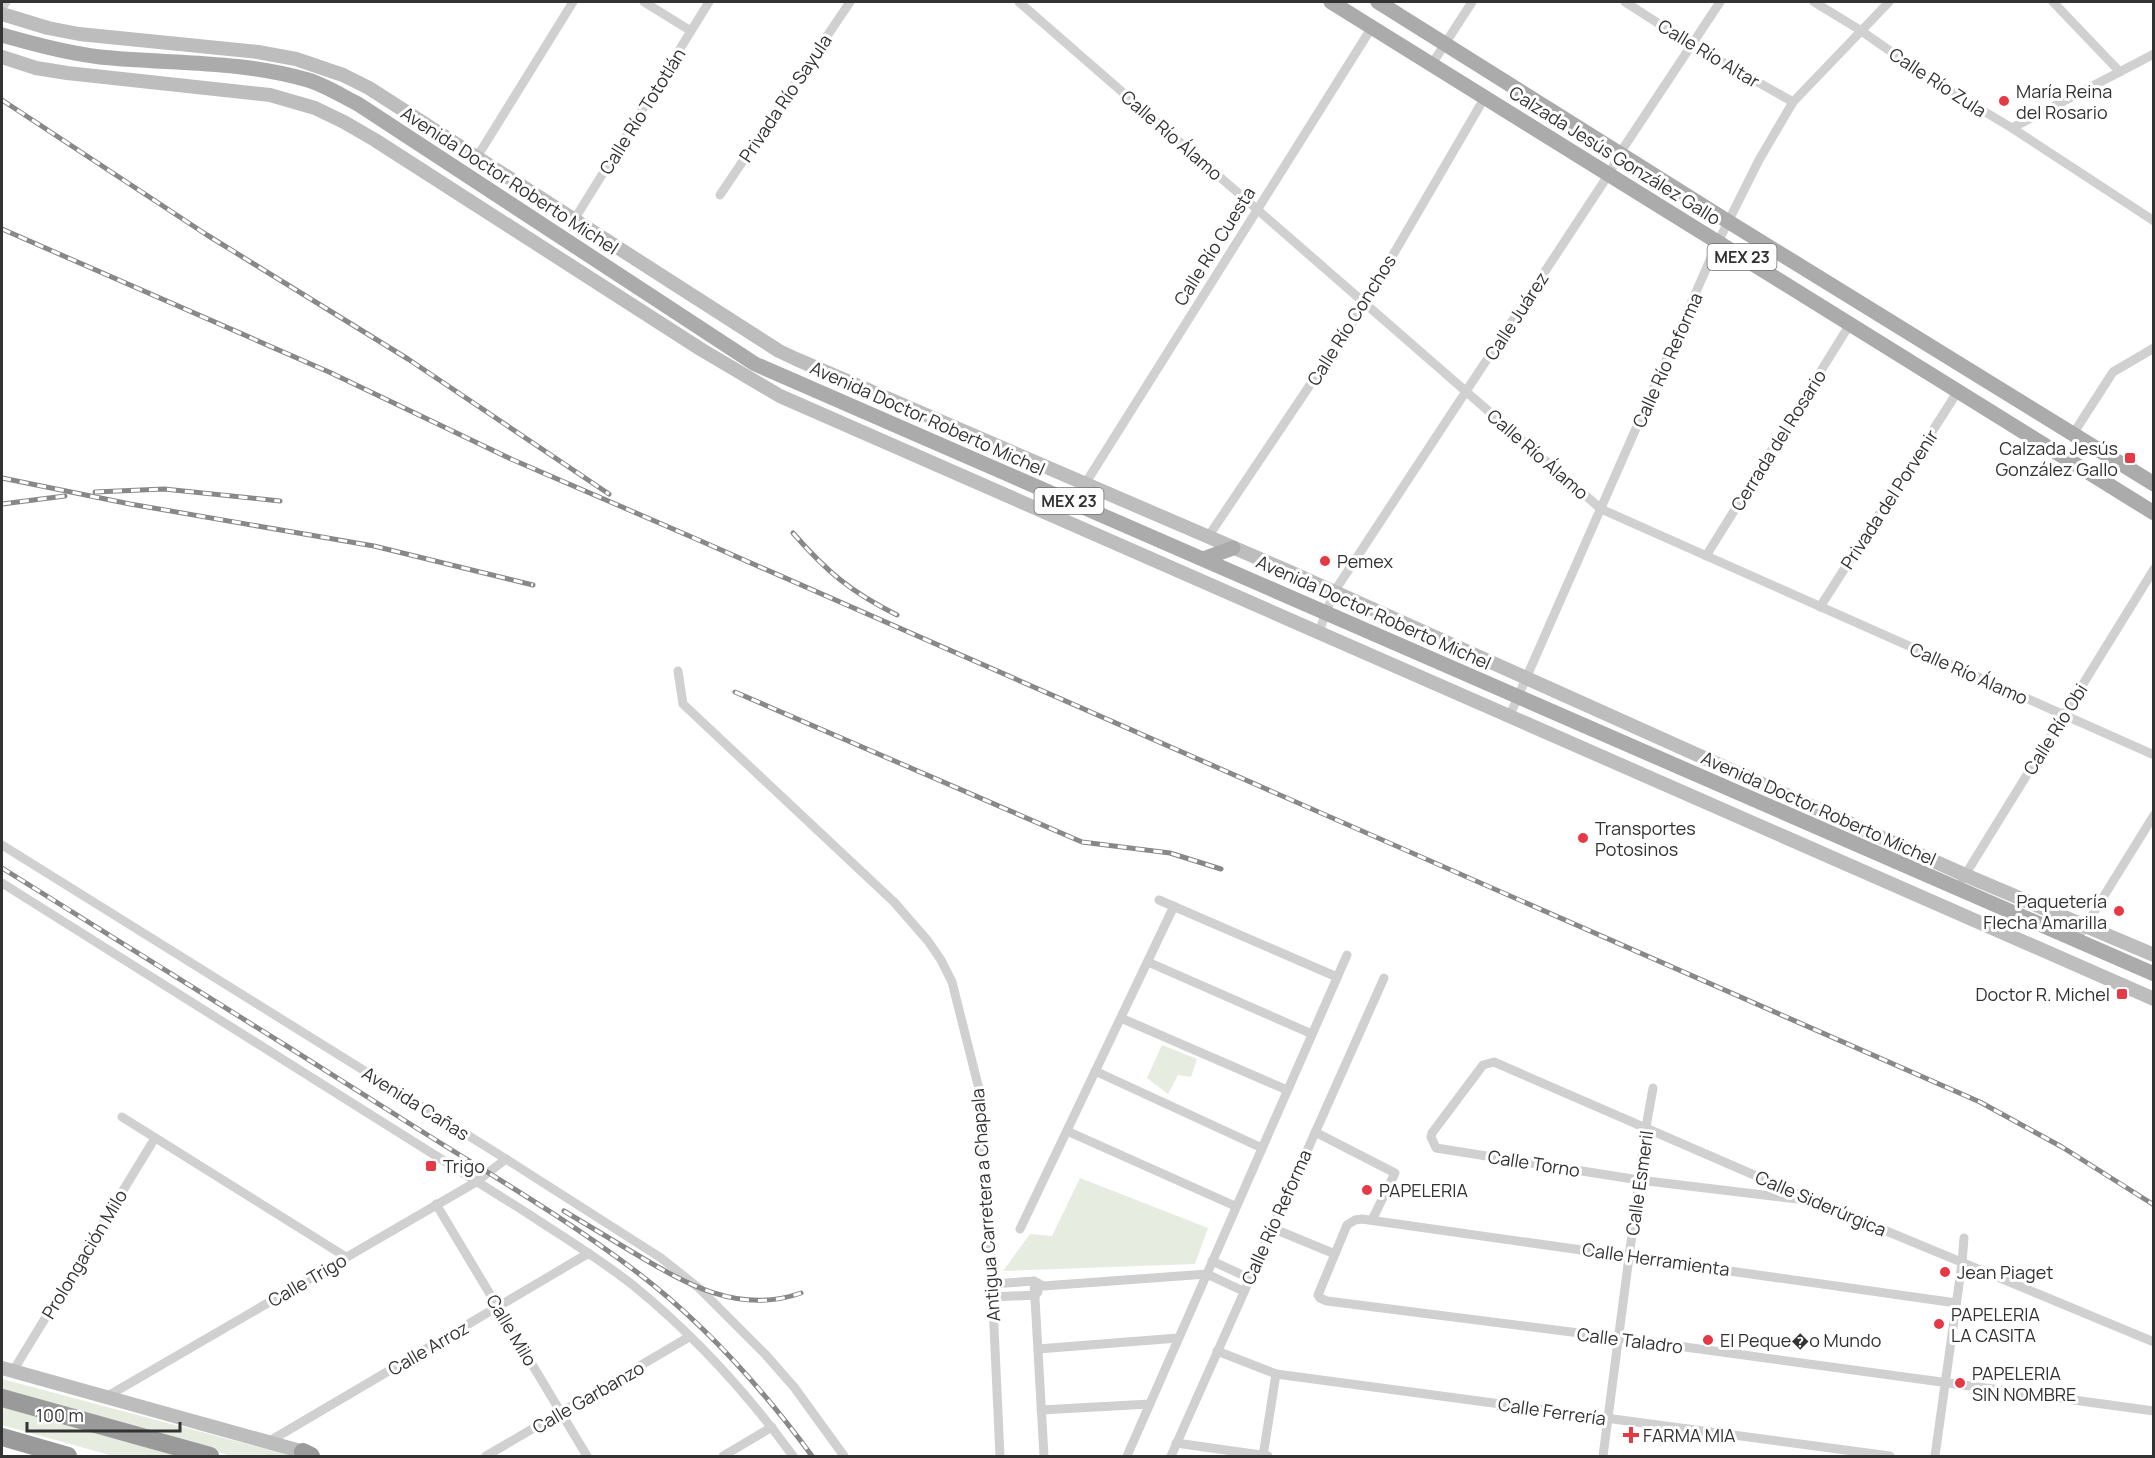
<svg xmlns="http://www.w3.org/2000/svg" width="2155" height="1458" viewBox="0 0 2155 1458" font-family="Manrope,sans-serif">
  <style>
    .green { fill: #e6ecdf }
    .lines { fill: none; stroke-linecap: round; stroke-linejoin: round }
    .street { stroke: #d0d0d0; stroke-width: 9 }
    .secondary { stroke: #bdbdbd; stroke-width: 14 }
    .primary { stroke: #ababab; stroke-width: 15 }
    .highway { stroke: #9a9a9a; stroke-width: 18 }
    .rail-casing { stroke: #888; stroke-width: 5 }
    .rail { stroke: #fff; stroke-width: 3; stroke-dasharray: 9; stroke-linecap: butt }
    .poi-dot { fill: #e63946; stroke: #fff; stroke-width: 2 }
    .labels { text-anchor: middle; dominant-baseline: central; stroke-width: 6; stroke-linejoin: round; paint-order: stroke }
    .shield { fill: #fff; stroke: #707070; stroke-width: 1.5 }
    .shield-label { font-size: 16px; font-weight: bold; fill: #333 }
    .street-label { font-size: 18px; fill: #333; stroke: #fff }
    .poi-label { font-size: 18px; fill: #333; stroke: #fff; text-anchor: start }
  </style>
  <rect width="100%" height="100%" fill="#fff"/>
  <g class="green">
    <polygon points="1162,1045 1197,1059 1191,1077 1178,1075 1168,1094 1147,1078"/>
    <polygon points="1080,1178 1208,1228 1195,1264 1003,1271 1030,1234 1052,1236"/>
    <polygon points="2,1379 292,1456 231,1456 2,1391"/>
    <polygon points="2,1403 192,1456 113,1456 2,1425"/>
  </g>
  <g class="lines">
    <g class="street">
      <polyline points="644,2 691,31"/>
      <polyline points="1019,2 1601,509 2154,755"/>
      <polyline points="1625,2 1692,45 1793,102"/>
      <polyline points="1814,2 1860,30 1933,81 2012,128 2154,221"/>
      <polyline points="2053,2 2120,72"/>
      <polyline points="2,8 6,2"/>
      <polyline points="1432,64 1472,2"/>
      <polyline points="2012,128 2154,54"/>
      <polyline points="477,157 573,2"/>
      <polyline points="720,195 850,2"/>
      <polyline points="574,220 709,2"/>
      <polyline points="2073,434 2113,372 2154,348"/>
      <polyline points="1085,484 1372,27"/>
      <polyline points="1208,537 1365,303 1485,97"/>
      <polyline points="1706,556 1850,324"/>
      <polyline points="1820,607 1958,391"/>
      <polyline points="1318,634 1334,592 1609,174 1620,153 1720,2"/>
      <polyline points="678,671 683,704 894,902 928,941 941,960 952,982 979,1089 992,1284 1000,1456"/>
      <polyline points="1509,717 1718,242 1759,160 1793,102 1889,2"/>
      <polyline points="2,845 506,1159 661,1258 700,1289 765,1354 794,1387 844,1456"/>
      <polyline points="1962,880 2154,569"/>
      <path d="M2,883L527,1213C563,1237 600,1259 634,1286C694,1335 747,1393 793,1456"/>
      <polyline points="1159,900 1337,977"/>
      <polyline points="2076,941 2154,815"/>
      <polyline points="1148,962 1312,1034"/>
      <polyline points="1121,1018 1287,1090"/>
      <polyline points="1095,1071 1262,1148"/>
      <polyline points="122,1117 346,1257"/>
      <polyline points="1067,1131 1235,1206"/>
      <polyline points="1315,1132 1395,1173 1372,1220"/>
      <polyline points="1814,1201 1639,1180 1436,1148 1431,1137 1432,1133 1483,1065 1494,1062 1814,1201 2154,1342"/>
      <polyline points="436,1204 587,1456"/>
      <polyline points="1272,1228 1335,1254"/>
      <polyline points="1020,1229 1174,906"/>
      <polyline points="1212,1261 1249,1278"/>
      <polyline points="1034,1281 1044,1456"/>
      <polyline points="992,1284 1034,1281 1043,1286 1207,1274 1243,1291"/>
      <polyline points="993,1297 1035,1295 1038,1292"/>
      <polyline points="1956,1303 1362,1219 1355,1220 1347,1225 1318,1295 1320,1298 1327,1301 1619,1338 2154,1411"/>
      <polyline points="1038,1349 1178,1338"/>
      <polyline points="1217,1351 1276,1374 1890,1456"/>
      <polyline points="13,1371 155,1138"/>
      <polyline points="106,1397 476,1182 506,1159"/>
      <polyline points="1041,1410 1150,1404"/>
      <polyline points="268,1442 589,1253"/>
      <polyline points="1176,1443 1268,1456"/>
      <polyline points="486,1456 689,1337"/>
      <polyline points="723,1456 772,1427"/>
      <polyline points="1127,1456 1347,955"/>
      <polyline points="1171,1456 1384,978"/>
      <polyline points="1263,1456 1276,1374"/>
      <polyline points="1603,1456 1646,1127 1653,1088"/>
      <polyline points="1935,1456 1962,1263 1964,1238"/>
    </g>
    <g class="secondary">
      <polyline points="2,14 48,28 79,34 258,52 296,59 343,75 369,88 779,351 796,359 1290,572 1965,875 2154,955"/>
      <polyline points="2,57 36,68 67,73 270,95 315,108 344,122 375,140 702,350 780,396 2154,999"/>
      <polyline points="2,1368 311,1454"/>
    </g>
    <g class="primary">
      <polyline points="1331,2 2154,513"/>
      <polyline points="1378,2 1729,222 2154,484"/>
      <path d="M2,35C33,44 67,53 100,57C169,64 240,60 308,80C325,85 342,96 358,104L755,364L2154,974"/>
      <polyline points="1203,559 1233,548"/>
    </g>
    <g class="highway">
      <polyline points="2,1398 210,1456"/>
      <polyline points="2,1437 68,1456"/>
      <polyline points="303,1452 311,1456"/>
    </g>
    <defs>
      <g id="rail">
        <polyline points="2,100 207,235 408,359 609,494"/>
        <polyline points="2,229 329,372 511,459 694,538 1980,1102 2062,1147 2154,1205"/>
        <polyline points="2,478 130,504 374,546 533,585"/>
        <polyline points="95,492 164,489 280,501"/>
        <polyline points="2,504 65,496"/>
        <path d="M793,533C827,572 851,592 897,615"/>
        <polyline points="735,692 1082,842 1170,853 1221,869"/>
        <path d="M2,868C133,950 265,1032 396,1115C477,1167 562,1215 638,1273C706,1325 762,1388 812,1456"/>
        <path d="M564,1211C587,1225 611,1239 634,1253C686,1284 739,1315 801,1293"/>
      </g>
    </defs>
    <use href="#rail" class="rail-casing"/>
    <use href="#rail" class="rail"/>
  </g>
  <g class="poi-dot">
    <circle cx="2004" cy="101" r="6"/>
    <rect x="2124" y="452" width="12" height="12" rx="3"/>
    <circle cx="1325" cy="561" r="6"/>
    <circle cx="1583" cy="838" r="6"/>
    <circle cx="2119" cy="911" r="6"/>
    <rect x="2116" y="988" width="12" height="12" rx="3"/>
    <rect x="425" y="1160" width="12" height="12" rx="3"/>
    <circle cx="1367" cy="1190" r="6"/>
    <circle cx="1945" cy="1272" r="6"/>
    <circle cx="1939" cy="1324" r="6"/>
    <circle cx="1708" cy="1340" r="6"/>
    <circle cx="1960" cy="1383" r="6"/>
    <path d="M1628 1426h6v6h6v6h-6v6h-6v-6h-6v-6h6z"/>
  </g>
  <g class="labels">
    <g class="shield">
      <rect x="1707.5" y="244" width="69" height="26" rx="4.5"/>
      <rect x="1034.5" y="488" width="69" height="26" rx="4.5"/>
    </g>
    <g class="shield-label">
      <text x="1742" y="257">MEX 23</text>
      <text x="1069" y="501">MEX 23</text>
    </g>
    <g class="street-label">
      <text transform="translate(1709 53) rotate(31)">Calle Río Altar</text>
      <text transform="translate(1938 82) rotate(33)">Calle Río Zula</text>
      <text transform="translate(785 98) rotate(-56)">Privada Río Sayula</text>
      <text transform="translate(642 111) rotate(-58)">Calle Río Tototlán</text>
      <text transform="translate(1172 135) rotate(41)">Calle Río Álamo</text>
      <text transform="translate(1615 155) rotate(32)">Calzada Jesús González Gallo</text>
      <text transform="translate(510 180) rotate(33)">Avenida Doctor Roberto Michel</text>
      <text transform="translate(1214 246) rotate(-58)">Calle Río Cuesta</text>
      <text transform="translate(1516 316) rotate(-57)">Calle Juárez</text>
      <text transform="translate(1351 320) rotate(-58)">Calle Río Conchos</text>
      <text transform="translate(1667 360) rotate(-66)">Calle Río Reforma</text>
      <text transform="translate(928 418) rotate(24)">Avenida Doctor Roberto Michel</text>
      <text transform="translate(1778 440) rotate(-58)">Cerrada del Rosario</text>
      <text transform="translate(1538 454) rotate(41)">Calle Río Álamo</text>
      <text transform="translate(1889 499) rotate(-57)">Privada del Porvenir</text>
      <text transform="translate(1374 612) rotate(24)">Avenida Doctor Roberto Michel</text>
      <text transform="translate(1969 673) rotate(24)">Calle Río Álamo</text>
      <text transform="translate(2055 729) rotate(-58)">Calle Río Obi</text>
      <text transform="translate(1819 808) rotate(24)">Avenida Doctor Roberto Michel</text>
      <text transform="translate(416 1103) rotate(32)">Avenida Cañas</text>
      <text transform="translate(1534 1163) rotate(9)">Calle Torno</text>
      <text transform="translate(1639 1183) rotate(-82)">Calle Esmeril</text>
      <text transform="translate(1821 1203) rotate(23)">Calle Siderúrgica</text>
      <text transform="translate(985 1205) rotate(-94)">Antigua Carretera a Chapala</text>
      <text transform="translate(1276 1217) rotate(-66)">Calle Río Reforma</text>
      <text transform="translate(84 1254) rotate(-59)">Prolongación Milo</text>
      <text transform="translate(1656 1259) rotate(8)">Calle Herramienta</text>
      <text transform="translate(307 1280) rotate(-30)">Calle Trigo</text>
      <text transform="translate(512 1330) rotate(59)">Calle Milo</text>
      <text transform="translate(1630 1340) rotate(7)">Calle Taladro</text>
      <text transform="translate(428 1348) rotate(-30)">Calle Arroz</text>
      <text transform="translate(588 1397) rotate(-30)">Calle Garbanzo</text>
      <text transform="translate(1552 1411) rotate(8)">Calle Ferrería</text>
    </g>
    <g class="poi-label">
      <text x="2016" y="91">María Reina<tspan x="2016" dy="21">del Rosario</tspan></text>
      <text x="2118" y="448" text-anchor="end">Calzada Jesús<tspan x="2118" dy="21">González Gallo</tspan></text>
      <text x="1337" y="561">Pemex</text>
      <text x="1595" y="828">Transportes<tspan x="1595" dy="21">Potosinos</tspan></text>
      <text x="2107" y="901" text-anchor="end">Paquetería<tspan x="2107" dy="21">Flecha Amarilla</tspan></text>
      <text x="2110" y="994" text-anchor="end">Doctor R. Michel</text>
      <text x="443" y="1166">Trigo</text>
      <text x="1379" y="1190">PAPELERIA</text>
      <text x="1957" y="1272">Jean Piaget</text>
      <text x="1951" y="1314">PAPELERIA<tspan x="1951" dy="21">LA CASITA</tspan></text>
      <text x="1720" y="1340">El Peque�o Mundo</text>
      <text x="1972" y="1373">PAPELERIA<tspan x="1972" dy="21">SIN NOMBRE</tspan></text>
      <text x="1643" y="1435">FARMA MIA</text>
    </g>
  </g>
  <rect width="2155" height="1458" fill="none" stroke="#333333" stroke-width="6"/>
  <path d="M27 1422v9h153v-9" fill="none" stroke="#333333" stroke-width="3"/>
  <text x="36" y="1422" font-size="18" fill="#333333" stroke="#ffffff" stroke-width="4.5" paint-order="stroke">100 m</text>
</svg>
